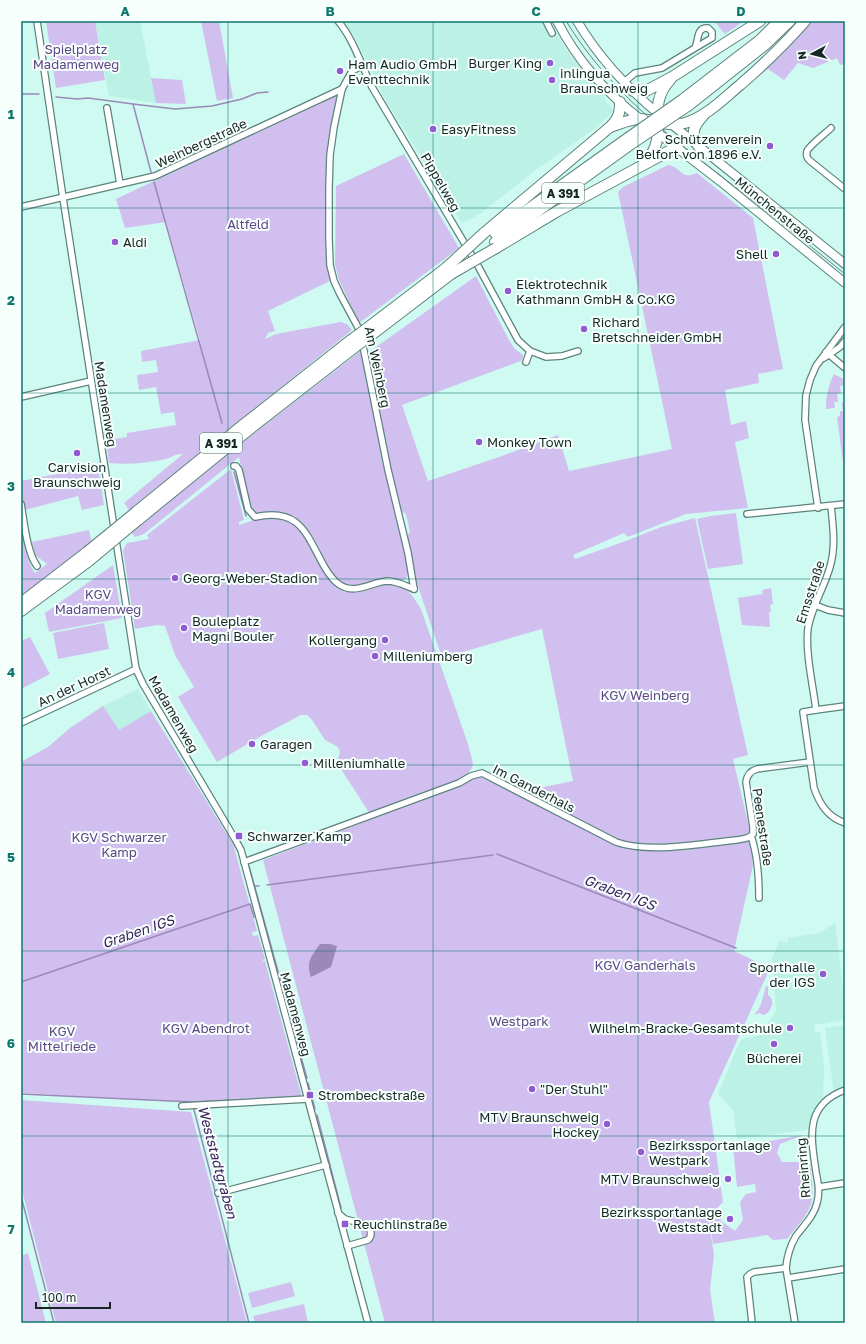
<svg xmlns="http://www.w3.org/2000/svg" width="866" height="1344" viewBox="0 0 866 1344" font-family="'Golos Text',sans-serif">
  <style>
    .built { fill: #bcf1e6 }
    .green { fill: #d1c0ef }
    .water { fill: #9b89b9 }
    .lines { fill: none; stroke-linecap: round; stroke-linejoin: round }
    .stream { stroke: #9b89b9; stroke-width: 1.5 }
    .minor-casing { stroke: #5c847c; stroke-width: 8 }
    .secondary-casing { stroke: #5c847c; stroke-width: 10 }
    .motorway-casing { stroke: #5c847c; stroke-width: 12 }
    .minor { stroke: #fff; stroke-width: 5.5 }
    .secondary { stroke: #fff; stroke-width: 8 }
    .motorway { stroke: #fff; stroke-width: 10 }
    .tram { stroke: #698580; stroke-width: 1 }
    .motorway-bridge-casing { stroke: #5c847c; stroke-width: 12; stroke-linecap: butt }
    .motorway-bridge { stroke: #fff; stroke-width: 10 }
    .grid { fill: none; stroke: #0f766e; stroke-width: 1; stroke-opacity: 0.55 }
    .poi-dot { fill: #905ad3; stroke: #f7fffd; stroke-width: 1.5 }
    .labels { text-anchor: middle; dominant-baseline: central; stroke-width: 4; stroke-linejoin: round; paint-order: stroke }
    .shield { fill: #f7fffd; stroke: #5a6865; stroke-width: 1 }
    .shield-label { font-size: 12px; font-weight: bold; fill: #162724 }
    .park-label { font-size: 13px; fill: #604685; stroke: #f7fffd }
    .poi-label { font-size: 13px; fill: #162724; stroke: #f7fffd; text-anchor: start }
    .street-label { font-size: 13px; fill: #162724; stroke: #f7fffd }
    .water-label { font-size: 14px; font-style: italic; fill: #3c215d; stroke: #f7fffd }
    .neatline { fill: none; stroke: #0f766e; stroke-width: 1.5 }
    .grid-label { font-size: 13px; text-anchor: middle; font-weight: bold; fill: #0f766e }
  </style>
  <rect width="100%" height="100%" fill="#cffaf1"/>
  <g class="built">
    <polygon points="95,21 140,21 156,103 109,96"/>
    <polygon points="341,21 550,21 568,52 602,93 607,103 614,111 593,130 537,169 480,214 462,223 386,101 353,34"/>
    <polygon points="138,689 151,711 119,731 103,706"/>
    <polygon points="835,922 845,1004 845,1020 814,1025 815,1032 820,1032 823,1058 824,1069 823,1097 817,1103 812,1113 807,1130 737,1139 733,1110 718,1094 740,1041 745,1038 760,1035 776,1011 772,957 780,940 787,943 788,938 820,933"/>
    <polygon points="845,1025 845,1090 834,1094 825,1028"/>
  </g>
  <g class="green">
    <polygon points="46,21 95,21 105,80 56,88"/>
    <polygon points="201,21 219,21 233,98 217,101"/>
    <polygon points="714,21 744,21 725,34"/>
    <polygon points="812,21 845,21 845,64 840,65 837,58 813,68 798,63 784,80 768,69 748,85 779,56"/>
    <polygon points="151,78 182,80 186,104 156,103"/>
    <path d="M336,95L338,97L328,156L332,280L268,311L275,331L268,333L265,339L276,334L341,322L347,324L352,330L129,510L124,503L183,454C174,454 173,457 166,459C147,463 128,465 109,463L106,440L127,437V433L176,425L174,412L161,414L156,387L139,390L137,375L158,372L156,360L142,362L141,351L200,340L166,222L125,228L116,199Z"/>
    <polygon points="404,154 459,248 359,323 339,280 335,264 336,186"/>
    <path d="M668,165C681,166 680,181 697,173L753,218L783,369L758,374L759,383L725,390L731,425L746,421L749,438L735,442L748,508L686,514L628,537L624,533L573,555L575,559L631,539L661,527L695,518L748,755L733,759L749,827L753,865L734,951L770,968L709,1102L723,1202L708,1217L714,1255L710,1290L715,1323H385L263,860L458,786L475,776H482L518,795L524,791L573,781L542,629L442,658L417,583L407,536L410,532L406,514L401,511L387,454L369,352L476,276L509,340L515,349L523,355V357L521,361L402,405L428,481L499,457L558,435L569,471L672,449L618,192L623,187Z"/>
    <path d="M362,350L407,562L408,573L406,579L354,587C324,583 323,547 306,528C301,523 296,520 290,518C286,515 282,513 276,512C269,512 262,514 255,515L249,504L239,457L144,534L135,537L131,532L257,431Z"/>
    <path d="M834,374L845,380V385L840,386L841,393L837,394L838,402H834L835,408L826,409C826,396 828,386 834,374Z"/>
    <polygon points="845,402 845,478 837,417 840,416 840,411 843,411 842,403"/>
    <polygon points="98,466 104,505 82,510 78,496 25,510 21,492 21,481"/>
    <path d="M231,469L244,520L239,522V525C249,522 261,516 272,517C301,517 311,545 323,567C327,576 333,586 342,591C346,593 352,592 357,592C390,585 400,573 421,609L468,744L473,763L472,768L467,774L454,783L370,814L341,769L338,759L340,752L338,747L325,740L312,720L307,715H301L261,736L217,762L178,697L194,687L175,655L165,626L157,625L135,629L123,550L127,543L149,539L147,535Z"/>
    <polygon points="736,513 743,564 708,569 697,519 710,516"/>
    <path d="M21,529H23C26,542 26,562 35,573L47,564L35,555L32,542L89,530L92,543L21,596Z"/>
    <polygon points="113,565 122,618 49,632 45,613"/>
    <polygon points="771,588 773,604 770,605 771,612 769,612 770,627 742,625 738,598 763,594 762,590"/>
    <polygon points="104,623 109,649 58,659 53,633"/>
    <polygon points="30,637 50,674 21,689 21,641"/>
    <polygon points="103,706 119,730 151,711 233,844 257,931 252,932 253,936 258,935 265,959 263,960 263,961 265,961 302,1097 182,1102 21,1093 21,762 48,747 70,728"/>
    <path d="M766,986L768,987V995C776,1000 771,1012 764,1015L759,1013L755,1015V1013C762,1008 763,994 766,986Z"/>
    <polygon points="21,1100 191,1112 247,1323 56,1323 21,1186"/>
    <path d="M803,1135L780,1144L777,1153L782,1162H801L810,1164C811,1176 814,1188 812,1199C810,1214 796,1227 787,1239L773,1240L767,1235L713,1244L709,1217L719,1209L721,1221L735,1231L743,1220L740,1202L746,1194L756,1192L755,1184L737,1187L733,1148L734,1144L770,1141Z"/>
    <polygon points="28,1253 46,1323 21,1323 21,1256"/>
    <polygon points="291,1282 295,1296 252,1308 248,1293"/>
    <polygon points="304,1304 308,1323 255,1323 253,1316"/>
  </g>
  <path class="water" d="M320,944H330L337,946L331,967L311,977C306,961 311,957 320,944Z"/>
  <g class="lines">
    <g class="stream">
      <polyline points="21,94 39,94"/>
      <polyline points="56,97 77,99 88,98 133,104 175,109 212,106 242,99 257,93 268,92"/>
      <polyline points="133,104 151,172"/>
      <polyline points="154,182 222,423"/>
      <polyline points="234,472 246,516"/>
      <polyline points="497,854 736,948"/>
      <polyline points="249,866 285,997"/>
      <polyline points="267,885 493,855"/>
      <polyline points="255,886 259,886"/>
      <polyline points="21,982 250,904 254,917"/>
      <polyline points="287,1003 298,1046"/>
      <polyline points="299,1050 307,1078"/>
      <polyline points="308,1083 315,1109"/>
      <polyline points="21,1094 192,1102 249,1323"/>
      <polyline points="192,1102 236,1100"/>
      <polyline points="317,1115 341,1208"/>
      <polyline points="21,1196 54,1323"/>
    </g>
    <defs>
      <g id="minor">
        <polyline points="37,21 63,198 136,669 143,684 235,839 241,850 368,1323"/>
        <path d="M338,21C354,40 361,65 372,87L478,266L518,340L530,351L546,357L562,356L578,351"/>
        <polyline points="546,21 552,33"/>
        <polyline points="361,66 352,71 342,89 334,127 330,155 329,188 329,239 330,265 334,281 340,294 360,331 388,470 408,553 414,589"/>
        <path d="M624,82L635,73L662,68L695,48C699,40 696,27 708,28L712,32V38L695,48"/>
        <polyline points="107,108 120,184"/>
        <path d="M831,128C825,134 811,144 807,151C806,155 807,158 809,160L845,189"/>
        <polyline points="21,207 155,176 342,89"/>
        <polyline points="826,352 845,368"/>
        <polyline points="824,358 840,347 845,341"/>
        <polyline points="526,362 530,351"/>
        <polyline points="21,397 91,381"/>
        <path d="M234,466H236L239,470L248,509L255,517C300,507 306,534 324,566C328,573 333,581 340,585C355,595 372,582 387,581C397,581 406,586 414,589"/>
        <path d="M21,504C24,521 27,553 37,566"/>
        <path d="M831,506C833,526 836,547 830,567C824,588 812,606 808,628C805,652 813,685 816,710L803,712L814,788C820,805 828,817 845,823"/>
        <polyline points="818,508 805,420 806,395 810,380 816,366 845,327"/>
        <polyline points="747,514 845,504"/>
        <polyline points="815,605 828,610 845,613"/>
        <polyline points="816,710 845,706"/>
        <polyline points="21,723 136,669"/>
        <path d="M244,862L459,783L471,776L482,773L616,842C647,853 695,845 727,841C735,840 745,840 751,836"/>
        <path d="M759,898C759,877 758,856 751,836L753,834V827L746,782C747,775 750,771 757,769L810,762"/>
        <polyline points="182,1106 308,1099"/>
        <polyline points="819,1187 845,1183"/>
        <polyline points="218,1193 326,1165"/>
        <path d="M338,1213L345,1219L367,1225C371,1230 373,1235 368,1240L347,1246"/>
        <polyline points="788,1278 845,1269"/>
        <polyline points="752,1323 747,1277 750,1274 754,1272 786,1268"/>
        <path d="M795,1323L786,1268C787,1256 790,1246 796,1236C804,1225 814,1216 817,1203C820,1192 818,1182 816,1172C811,1137 804,1105 845,1090"/>
      </g>
      <g id="secondary">
        <path d="M557,21C577,60 608,95 643,121"/>
        <path d="M577,21C599,58 628,89 661,116"/>
        <polyline points="670,123 845,264"/>
        <polyline points="654,130 720,181 845,283"/>
      </g>
      <g id="motorway">
        <polyline points="633,91 646,91 672,77 760,21"/>
        <polyline points="682,100 760,40 779,21"/>
        <polyline points="689,105 766,44 790,21"/>
        <path d="M610,127C620,124 629,119 640,119C655,120 669,127 685,123C706,117 723,99 740,85C763,65 785,44 805,21"/>
        <path d="M699,147C690,134 693,127 703,116"/>
        <path d="M646,161C671,135 644,108 670,80"/>
        <path d="M484,233L610,127C618,119 620,114 620,102"/>
        <polyline points="495,233 628,138"/>
        <polyline points="495,242 634,142"/>
        <polyline points="496,248 556,212 669,151 679,149"/>
        <polyline points="366,329 446,268"/>
        <polyline points="370,336 451,274"/>
        <polyline points="136,512 243,425 351,340"/>
        <polyline points="138,520 246,432 355,347"/>
        <polyline points="21,603 87,552"/>
        <polyline points="21,611 89,561"/>
      </g>
    </defs>
    <use href="#minor" class="minor-casing"/>
    <use href="#secondary" class="secondary-casing"/>
    <use href="#motorway" class="motorway-casing"/>
    <use href="#minor" class="minor"/>
    <use href="#secondary" class="secondary"/>
    <use href="#motorway" class="motorway"/>
    <path class="tram" d="M566,21C608,89 664,132 726,180C766,211 806,242 845,274"/>
    <defs>
      <g id="motorway-bridge">
        <polyline points="628,138 682,100"/>
        <polyline points="634,142 689,105"/>
        <polyline points="446,268 484,233"/>
        <polyline points="451,274 496,248"/>
        <polyline points="351,340 366,329"/>
        <polyline points="355,347 370,336"/>
        <polyline points="87,552 136,512"/>
        <polyline points="89,561 138,520"/>
      </g>
    </defs>
    <use href="#motorway-bridge" class="motorway-bridge-casing"/>
    <use href="#motorway-bridge" class="motorway-bridge"/>
  </g>
  <path class="grid" d="M228,21V1323M433,21V1323M638,21V1323M21,208H845M21,393H845M21,579H845M21,765H845M21,951H845M21,1136H845"/>
  <g class="poi-dot">
    <circle cx="550" cy="63" r="4"/>
    <circle cx="340" cy="71" r="4"/>
    <circle cx="552" cy="80" r="4"/>
    <circle cx="433" cy="129" r="4"/>
    <circle cx="770" cy="146" r="4"/>
    <circle cx="115" cy="242" r="4"/>
    <circle cx="776" cy="254" r="4"/>
    <circle cx="508" cy="291" r="4"/>
    <circle cx="584" cy="329" r="4"/>
    <circle cx="479" cy="442" r="4"/>
    <circle cx="77" cy="453" r="4"/>
    <circle cx="175" cy="578" r="4"/>
    <circle cx="184" cy="628" r="4"/>
    <circle cx="385" cy="640" r="4"/>
    <circle cx="375" cy="656" r="4"/>
    <circle cx="252" cy="744" r="4"/>
    <circle cx="305" cy="763" r="4"/>
    <rect x="235" y="832" width="8" height="8" rx="2"/>
    <circle cx="823" cy="974" r="4"/>
    <circle cx="790" cy="1028" r="4"/>
    <circle cx="774" cy="1044" r="4"/>
    <circle cx="532" cy="1089" r="4"/>
    <rect x="306" y="1091" width="8" height="8" rx="2"/>
    <circle cx="607" cy="1124" r="4"/>
    <circle cx="641" cy="1152" r="4"/>
    <circle cx="728" cy="1179" r="4"/>
    <circle cx="730" cy="1219" r="4"/>
    <rect x="341" y="1220" width="8" height="8" rx="2"/>
  </g>
  <g class="labels">
    <g class="shield">
      <rect x="542" y="183" width="42" height="20" rx="3"/>
      <rect x="200" y="433" width="42" height="20" rx="3"/>
    </g>
    <g class="shield-label">
      <text x="563" y="193">A 391</text>
      <text x="221" y="443">A 391</text>
    </g>
    <g class="park-label">
      <text x="76" y="49">Spielplatz<tspan x="76" dy="15">Madamenweg</tspan></text>
      <text x="248" y="224">Altfeld</text>
      <text x="98" y="594">KGV<tspan x="98" dy="15">Madamenweg</tspan></text>
      <text x="645" y="695">KGV Weinberg</text>
      <text x="119" y="837">KGV Schwarzer<tspan x="119" dy="15">Kamp</tspan></text>
      <text x="645" y="965">KGV Ganderhals</text>
      <text x="519" y="1021">Westpark</text>
      <text x="206" y="1028">KGV Abendrot</text>
      <text x="62" y="1031">KGV<tspan x="62" dy="15">Mittelriede</tspan></text>
    </g>
    <g class="poi-label">
      <text x="542" y="63" text-anchor="end">Burger King</text>
      <text x="348" y="64">Ham Audio GmbH<tspan x="348" dy="15">Eventtechnik</tspan></text>
      <text x="560" y="73">inlingua<tspan x="560" dy="15">Braunschweig</tspan></text>
      <text x="441" y="129">EasyFitness</text>
      <text x="762" y="139" text-anchor="end">Schützenverein<tspan x="762" dy="15">Belfort von 1896 e.V.</tspan></text>
      <text x="123" y="242">Aldi</text>
      <text x="768" y="254" text-anchor="end">Shell</text>
      <text x="516" y="284">Elektrotechnik<tspan x="516" dy="15">Kathmann GmbH &amp; Co.KG</tspan></text>
      <text x="592" y="322">Richard<tspan x="592" dy="15">Bretschneider GmbH</tspan></text>
      <text x="487" y="442">Monkey Town</text>
      <text x="77" y="467" text-anchor="middle">Carvision<tspan x="77" dy="15">Braunschweig</tspan></text>
      <text x="183" y="578">Georg-Weber-Stadion</text>
      <text x="192" y="621">Bouleplatz<tspan x="192" dy="15">Magni Bouler</tspan></text>
      <text x="377" y="640" text-anchor="end">Kollergang</text>
      <text x="383" y="656">Milleniumberg</text>
      <text x="260" y="744">Garagen</text>
      <text x="313" y="763">Milleniumhalle</text>
      <text x="247" y="836">Schwarzer Kamp</text>
      <text x="815" y="967" text-anchor="end">Sporthalle<tspan x="815" dy="15">der IGS</tspan></text>
      <text x="782" y="1028" text-anchor="end">Wilhelm-Bracke-Gesamtschule</text>
      <text x="774" y="1058" text-anchor="middle">Bücherei</text>
      <text x="540" y="1089">"Der Stuhl"</text>
      <text x="318" y="1095">Strombeckstraße</text>
      <text x="599" y="1117" text-anchor="end">MTV Braunschweig<tspan x="599" dy="15">Hockey</tspan></text>
      <text x="649" y="1145">Bezirkssportanlage<tspan x="649" dy="15">Westpark</tspan></text>
      <text x="720" y="1179" text-anchor="end">MTV Braunschweig</text>
      <text x="722" y="1212" text-anchor="end">Bezirkssportanlage<tspan x="722" dy="15">Weststadt</tspan></text>
      <text x="353" y="1224">Reuchlinstraße</text>
    </g>
    <g class="street-label">
      <text transform="translate(201 143) rotate(-25)">Weinbergstraße</text>
      <text transform="translate(441 182) rotate(60)">Pippelweg</text>
      <text transform="translate(775 210) rotate(39)">Münchenstraße</text>
      <text transform="translate(378 367) rotate(78)">Am Weinberg</text>
      <text transform="translate(106 404) rotate(81)">Madamenweg</text>
      <text transform="translate(810 592) rotate(-72)">Emsstraße</text>
      <text transform="translate(74 686) rotate(-25)">An der Horst</text>
      <text transform="translate(174 714) rotate(60)">Madamenweg</text>
      <text transform="translate(534 788) rotate(27)">Im Ganderhals</text>
      <text transform="translate(763 827) rotate(82)">Peenestraße</text>
      <text transform="translate(296 1014) rotate(75)">Madamenweg</text>
      <text transform="translate(803 1168) rotate(-95)">Rheinring</text>
    </g>
    <g class="water-label">
      <text transform="translate(620 892) rotate(21)">Graben IGS</text>
      <text transform="translate(138 931) rotate(-19)">Graben IGS</text>
      <text transform="translate(218 1162) rotate(75)">Weststadtgraben</text>
    </g>
  </g>
  <rect width="866" height="1344" fill="none" stroke="#f7fffd" stroke-width="44"/>
  <g transform="translate(812 54) rotate(263)" stroke="#f7fffd" stroke-width="3" paint-order="stroke">
  <path d="M0-3L7 15L0 10L-7 15Z" fill="#162724"/>
  <text y="-6" font-size="11" font-weight="bold" text-anchor="middle" fill="#162724">N</text>
  </g>
  <path d="M36 1302v6h74v-6" fill="none" stroke="#162724" stroke-width="2"/>
  <text x="42" y="1302" font-size="12" fill="#162724" stroke="#f7fffd" stroke-width="3" paint-order="stroke">100 m</text>
  <rect x="22" y="22" width="822" height="1300" class="neatline"/>
  <g class="grid-label">
    <text x="125" y="16">A</text>
    <text x="330" y="16">B</text>
    <text x="536" y="16">C</text>
    <text x="741" y="16">D</text>
    <text x="11" y="119">1</text>
    <text x="11" y="305">2</text>
    <text x="11" y="491">3</text>
    <text x="11" y="677">4</text>
    <text x="11" y="862">5</text>
    <text x="11" y="1048">6</text>
    <text x="11" y="1234">7</text>
  </g>
</svg>
